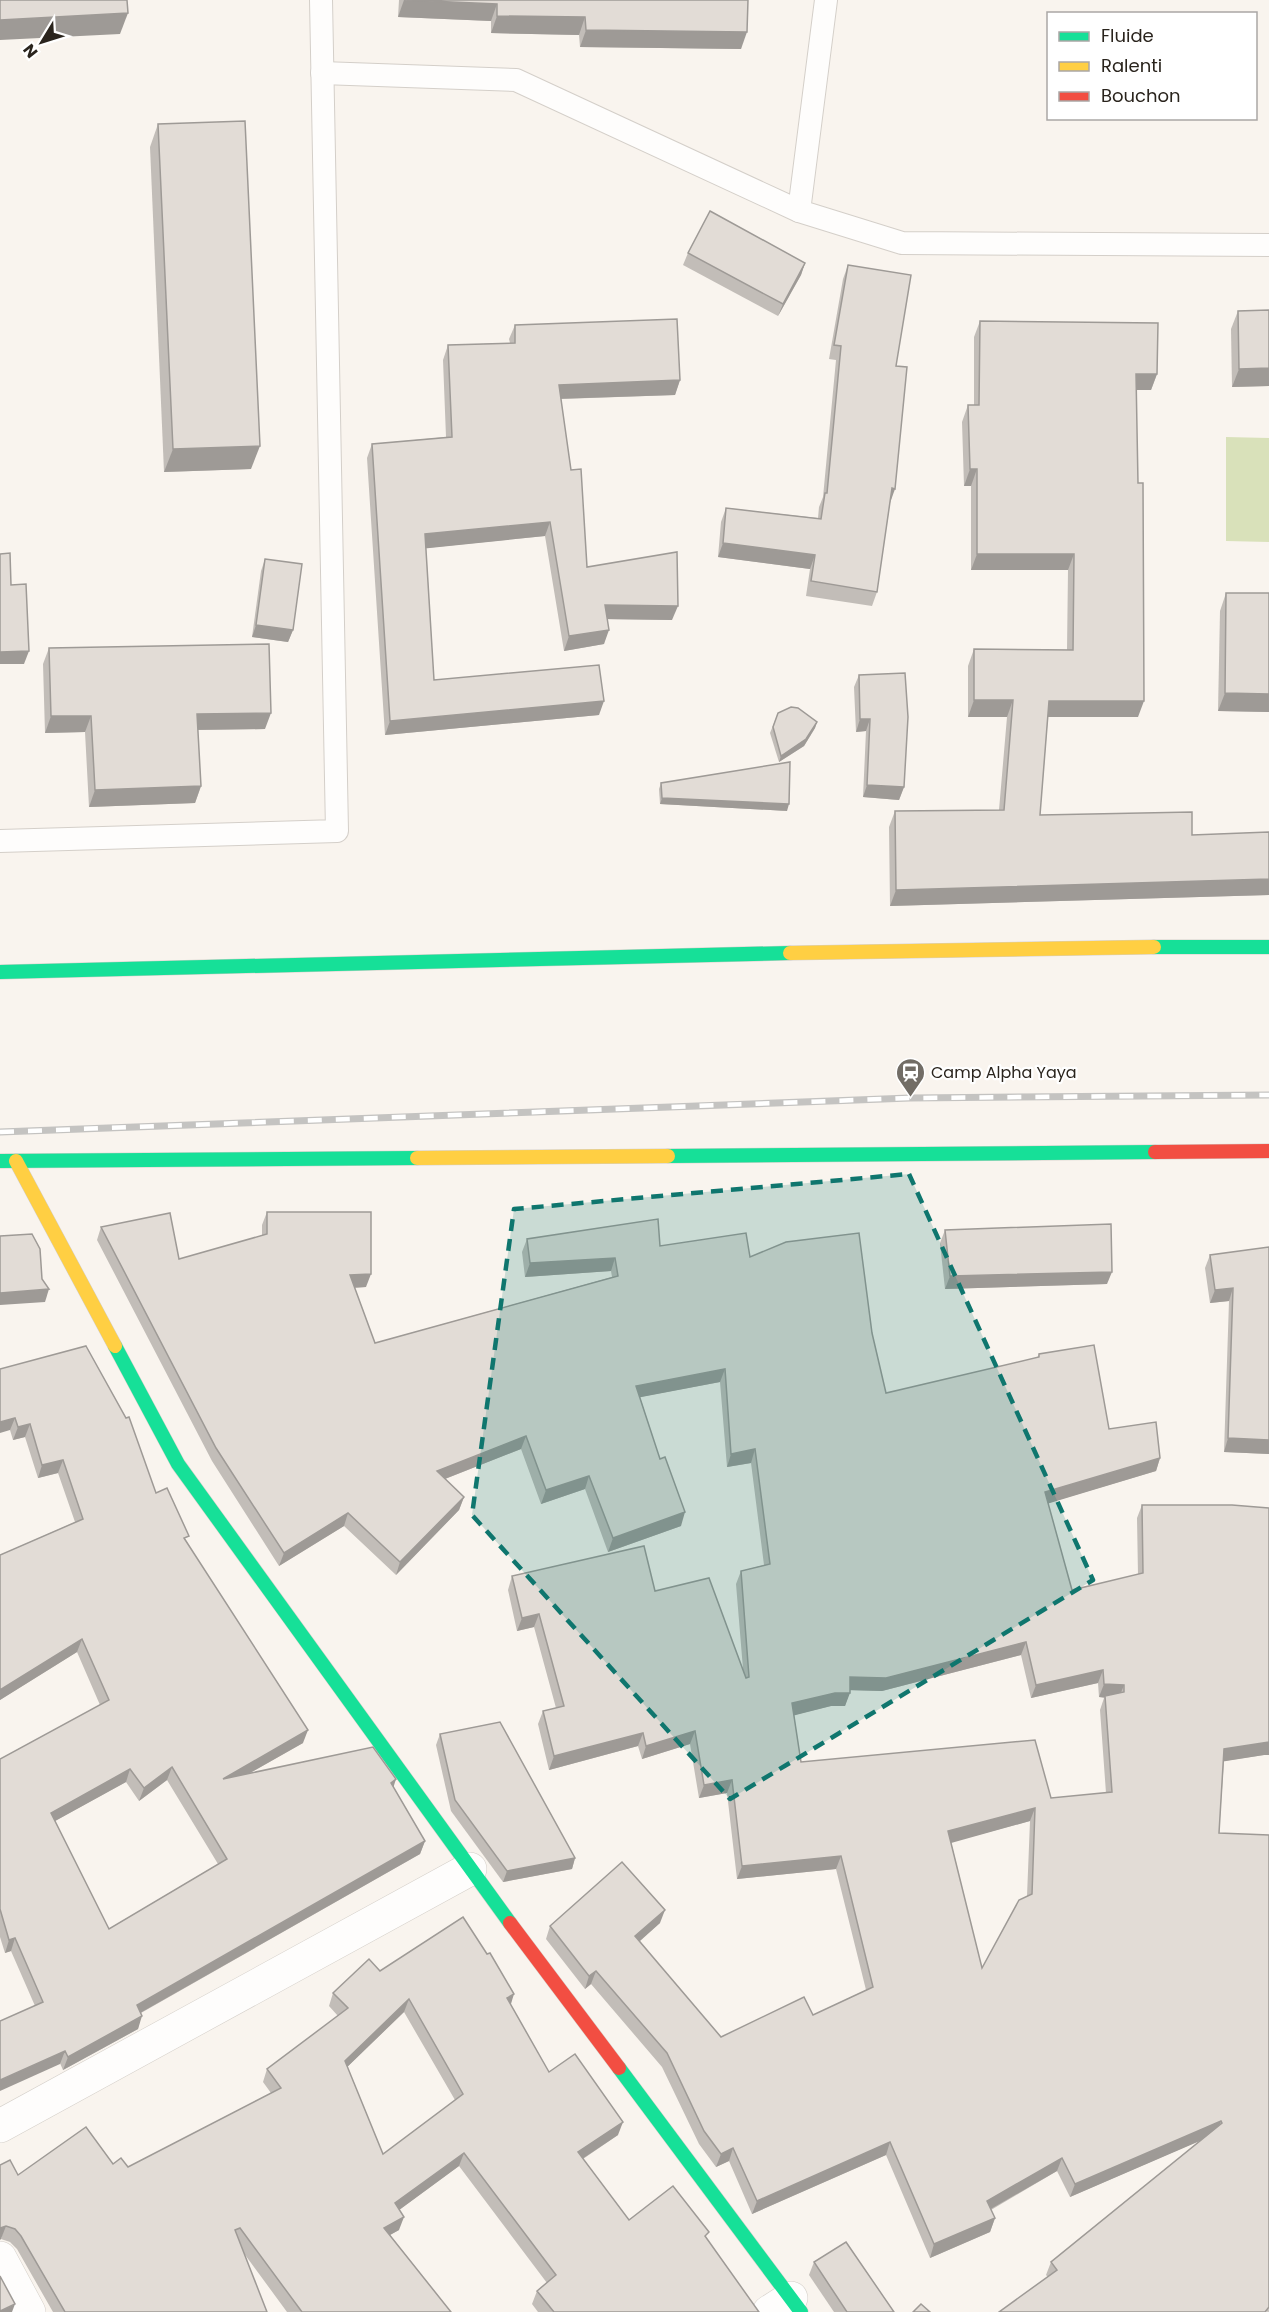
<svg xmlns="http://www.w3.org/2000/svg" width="1269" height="2312" viewBox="0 0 1269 2312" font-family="Poppins,sans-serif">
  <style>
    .green { fill: #d9e1ba }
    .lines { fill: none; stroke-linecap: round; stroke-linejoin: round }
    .lane-casing { stroke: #d4cfc9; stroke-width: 24 }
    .street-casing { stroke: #d4cfc9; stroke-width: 34 }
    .fast-casing { stroke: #d4cfc9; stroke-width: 15 }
    .slow-casing { stroke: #d4cfc9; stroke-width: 15 }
    .jam-casing { stroke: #d4cfc9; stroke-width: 15 }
    .lane { stroke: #fefdfc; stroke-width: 22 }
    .street { stroke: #fefdfc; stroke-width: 33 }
    .fast { stroke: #16e098; stroke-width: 14 }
    .slow { stroke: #ffcf43; stroke-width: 14 }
    .jam { stroke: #f24e42; stroke-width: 14 }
    .rail-casing { stroke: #c4c3c1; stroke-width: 7 }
    .rail { stroke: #fff; stroke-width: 4.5; stroke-dasharray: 14; stroke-linecap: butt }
    .wall { fill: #c2bdb8; fill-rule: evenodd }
    .shaded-wall { fill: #9e9a96 }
    .building { fill: #e2dcd6; stroke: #9e9a96; stroke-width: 1.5; fill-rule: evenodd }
    .marked { fill: #0f766e; fill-opacity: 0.2; stroke: #0f766e; stroke-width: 4.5; stroke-dasharray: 12 8; stroke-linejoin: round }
    .labels { text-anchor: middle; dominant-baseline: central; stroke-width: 4.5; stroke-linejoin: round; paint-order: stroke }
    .poi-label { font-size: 16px; fill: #2a241d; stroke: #fff; text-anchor: start }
  </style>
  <rect width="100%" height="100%" fill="#f9f4ee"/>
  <polygon class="green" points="1226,437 1269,438 1269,542 1226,541"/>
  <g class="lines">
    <defs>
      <g id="lane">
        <polyline points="322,73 516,80 799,211 902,243 1269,245"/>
        <polyline points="799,211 826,0"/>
        <polyline points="0,841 337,831 321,0"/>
      </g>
      <g id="street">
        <polyline points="0,2126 470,1869"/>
        <polyline points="0,2258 29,2312"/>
        <polyline points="769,2312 791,2298"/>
      </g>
      <g id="fast">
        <polyline points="1154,947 1269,947"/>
        <polyline points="0,972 790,953"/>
        <polyline points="668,1156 1155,1152"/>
        <polyline points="0,1161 417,1158"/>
        <polyline points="115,1346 178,1464 510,1923"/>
        <polyline points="619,2068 801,2312"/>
      </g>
      <g id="slow">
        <polyline points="790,953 1154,947"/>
        <polyline points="417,1158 668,1156"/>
        <polyline points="16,1161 115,1346"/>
      </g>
      <g id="jam">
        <polyline points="1155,1152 1269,1151"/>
        <polyline points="510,1923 619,2068"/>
      </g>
    </defs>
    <use href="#lane" class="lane-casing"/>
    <use href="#street" class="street-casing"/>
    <use href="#fast" class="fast-casing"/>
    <use href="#slow" class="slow-casing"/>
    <use href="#jam" class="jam-casing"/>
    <use href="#lane" class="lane"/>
    <use href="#street" class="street"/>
    <use href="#fast" class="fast"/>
    <use href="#slow" class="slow"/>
    <use href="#jam" class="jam"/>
    <defs>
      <polyline id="rail" points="0,1132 910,1098 1269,1095"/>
    </defs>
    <use href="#rail" class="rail-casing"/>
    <use href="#rail" class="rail"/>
  </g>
  <g class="wall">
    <polygon points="399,0 748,0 741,49 580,47 579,35 491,33 491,21 398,17"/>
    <polygon points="158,124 251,469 164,472 150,147"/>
    <polygon points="688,253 805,263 801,275 778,316 683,265"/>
    <polygon points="848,265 896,366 890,503 877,592 872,606 806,596 810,569 718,557 721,522 726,508 818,518 819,507 823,497 836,360 829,359 843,279"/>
    <polygon points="1269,310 1269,386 1232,387 1231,329 1238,311"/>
    <polygon points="980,321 1157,374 1151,390 1136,390 1138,717 1048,717 1040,815 1192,835 1269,832 1269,895 890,906 889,827 895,811 999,810 1007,717 968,717 968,666 974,649 1067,650 1068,570 971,570 971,486 964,486 962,422 968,405 974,405 974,337"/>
    <polygon points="515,325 680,380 675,395 561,399 571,470 587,567 672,620 607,619 604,644 564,651 545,536 426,548 434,680 599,715 385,735 367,458 372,444 446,437 443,360 448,345 510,343 509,339"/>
    <polygon points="265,559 293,630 288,642 252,637 261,571"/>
    <polygon points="1226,593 1269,593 1269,712 1218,711 1220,611"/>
    <polygon points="49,648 265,729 198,730 201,786 195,803 89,807 85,732 45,733 43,664"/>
    <polygon points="859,675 904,787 899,800 863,797 866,731 856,732 854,687"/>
    <polygon points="778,713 817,722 815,728 804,746 779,762 770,733"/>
    <polygon points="661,783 787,811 660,804 659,789"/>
    <path d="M267,1212L366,1287L355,1288L375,1343L612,1277L611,1271L525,1277L522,1252L527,1239L660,1246L750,1257L872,1333L886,1393L1037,1358L1039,1354L1109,1429L1160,1458L1156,1471L1048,1503L1072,1590L1138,1575L1137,1518L1142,1505L1264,1755L1224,1761L1219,1833L1269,2312L1048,2277L1046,2275L1051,2262L1201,2140L1070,2197L1057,2171L991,2210L995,2218L990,2232L930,2258L886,2155L752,2214L729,2161L716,2167L699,2144L662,2067L591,1984L585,1989L546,1939L550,1926L660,1923L639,1941L721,2037L813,2015L866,1990L836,1869L737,1879L727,1793L699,1798L690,1744L642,1759L638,1746L549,1770L538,1724L543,1711L556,1708L534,1627L517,1631L508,1590L512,1576L655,1591L743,1669L736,1584L741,1571L764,1565L751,1463L727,1467L720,1382L640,1397L681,1526L608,1552L585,1489L541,1504L521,1449L445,1479L464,1497L459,1510L396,1575L344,1526L279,1566L212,1461L97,1240L101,1227L179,1259L262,1236V1225ZM1021,1655L1031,1698L1098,1683L1099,1697L1104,1698L1100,1710L1106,1793L1051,1798L801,1762L794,1715L831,1706H845L850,1690L882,1691ZM1030,1821L1027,1896L982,1968L951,1842Z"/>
    <polygon points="945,1230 1107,1284 945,1289 940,1243"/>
    <polygon points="1269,1247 1269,1454 1224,1452 1229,1301 1210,1303 1205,1268 1210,1255"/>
    <path d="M0,1369L156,1493L187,1542L303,1743L252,1772L393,1787L425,1841L420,1854L141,2013L138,2029L63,2070L11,1951L5,1953L0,1937V1759L100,1705L77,1652L0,1700V1555L75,1522L58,1473L38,1478L25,1437L13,1440L10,1430ZM167,1780L218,1864L109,1929L55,1821L126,1782L139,1801Z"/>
    <polygon points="440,1734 575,1858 572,1869 503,1882 451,1811 436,1745"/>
    <path d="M380,1971L510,2005L549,2072L618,2135L583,2159L629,2220L707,2239L759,2312H538L532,2304L537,2291L547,2283L459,2166L399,2210V2230L390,2235L451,2312H287L243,2252L267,2312H53L17,2249L10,2242L1,2239L18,2175L113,2164L128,2167L271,2093L263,2082L267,2069L338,2016L329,2006L333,1993ZM404,2012L455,2100L383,2154L347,2067Z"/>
    <polygon points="814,2262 894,2312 834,2312 809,2275"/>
  </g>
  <g class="shaded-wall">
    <polygon points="404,0 497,4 491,21 398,17"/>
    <polygon points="128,13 120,34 0,40 0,20"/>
    <polygon points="497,16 585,17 579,35 491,33"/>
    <polygon points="586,30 747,32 741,49 580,47"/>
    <polygon points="805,263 801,275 778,316 783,304"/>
    <polygon points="1269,368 1269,386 1232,387 1239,369"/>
    <polygon points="1136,374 1157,374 1151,390 1130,390"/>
    <polygon points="680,380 675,395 554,399 559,385"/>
    <polygon points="260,446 251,469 164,472 173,449"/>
    <polygon points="970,469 977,469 971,486 964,486"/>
    <polygon points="892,488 895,489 890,503"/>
    <polygon points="550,522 545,536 420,549 425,534"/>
    <polygon points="723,543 815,555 810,569 718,557"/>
    <polygon points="977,554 1074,554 1068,570 971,570"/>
    <polygon points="605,605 678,606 672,620 600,619"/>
    <polygon points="256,625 293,630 288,642 252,637"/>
    <polygon points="609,630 604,644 564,651 569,636"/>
    <polygon points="29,651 24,664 0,664 0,652"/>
    <polygon points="1225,693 1269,694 1269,712 1218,711"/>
    <polygon points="974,700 1013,700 1007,717 968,717"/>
    <polygon points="604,701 599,715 385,735 390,721"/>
    <polygon points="1049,701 1144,701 1138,717 1043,717"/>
    <polygon points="271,713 265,729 191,730 197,714"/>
    <polygon points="51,716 91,716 85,732 45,733"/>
    <polygon points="860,719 870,719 866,731 856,732"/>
    <polygon points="817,722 815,728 804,746 779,762 781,756"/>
    <polygon points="867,785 904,787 899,800 863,797"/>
    <polygon points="201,786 195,803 89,807 95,790"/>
    <polygon points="662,798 789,804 787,811 660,804"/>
    <polygon points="1269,879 1269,895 890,906 896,890"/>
    <polygon points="615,1258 611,1271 525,1277 530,1263"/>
    <polygon points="1112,1272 1107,1284 945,1289 950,1276"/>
    <polygon points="371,1274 366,1287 345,1288 350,1275"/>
    <polygon points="1233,1288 1229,1301 1210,1303 1215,1290"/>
    <polygon points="49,1289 45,1302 0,1305 0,1293"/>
    <polygon points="725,1369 720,1382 631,1399 636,1386"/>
    <polygon points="15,1418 10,1430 0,1433 0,1422"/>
    <polygon points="30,1424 25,1437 13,1440 18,1427"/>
    <polygon points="526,1436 521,1449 432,1484 437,1471"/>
    <polygon points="1228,1438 1269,1440 1269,1454 1224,1452"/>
    <polygon points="755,1449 751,1463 727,1467 731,1454"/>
    <polygon points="1160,1458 1156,1471 1040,1506 1045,1492"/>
    <polygon points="63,1460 58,1473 38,1478 42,1465"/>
    <polygon points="589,1476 585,1489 541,1504 546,1490"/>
    <polygon points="464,1497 459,1510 396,1575 400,1562"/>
    <polygon points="685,1512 681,1526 608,1552 613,1538"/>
    <polygon points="348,1513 344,1526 279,1566 284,1553"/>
    <polygon points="539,1614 534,1627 517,1631 522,1618"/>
    <polygon points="82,1639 77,1652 0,1700 0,1690"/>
    <polygon points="1026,1642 1021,1655 882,1691 845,1690 850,1677"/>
    <polygon points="1103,1670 1098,1683 1031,1698 1036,1685"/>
    <polygon points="1104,1684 1124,1685 1119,1698 1099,1697"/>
    <polygon points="835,1693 850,1693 845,1706 831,1706 788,1717 792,1703"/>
    <polygon points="308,1730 303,1743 218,1791 223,1779"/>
    <polygon points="695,1731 690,1744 642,1759 646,1746"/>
    <polygon points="643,1733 638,1746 549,1770 554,1756"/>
    <polygon points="1269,1742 1269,1755 1264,1755 1220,1762 1224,1749"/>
    <polygon points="172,1767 167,1780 139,1801 144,1788"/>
    <polygon points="130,1769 126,1782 46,1826 51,1813"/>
    <polygon points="396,1779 392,1792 391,1783"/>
    <polygon points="732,1780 727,1793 699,1798 704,1785"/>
    <polygon points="1035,1808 1030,1821 944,1845 948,1831"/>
    <polygon points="425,1841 420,1854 133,2017 137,2005"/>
    <polygon points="841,1856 836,1869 737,1879 742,1866"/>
    <polygon points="575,1858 572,1869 503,1882 507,1871"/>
    <polygon points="665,1910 660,1923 630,1950 635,1936"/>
    <polygon points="15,1938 11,1951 5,1953 9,1940"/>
    <polygon points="596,1971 591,1984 585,1989 589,1976"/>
    <polygon points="514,1994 510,2007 507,1998"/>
    <polygon points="409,1999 404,2012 340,2074 345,2061"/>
    <polygon points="142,2016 138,2029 63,2070 68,2057"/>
    <polygon points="65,2051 60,2064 0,2091 0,2080"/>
    <polygon points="1221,2121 1216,2134 1070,2197 1075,2184"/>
    <polygon points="623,2122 618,2135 573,2165 578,2152"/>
    <polygon points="890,2142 886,2155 752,2214 757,2201"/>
    <polygon points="733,2148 729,2161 716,2167 721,2154"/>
    <polygon points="464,2153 459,2166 391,2216 395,2203"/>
    <polygon points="1062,2158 1057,2171 982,2214 987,2201"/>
    <polygon points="404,2217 399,2230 379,2241 384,2228"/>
    <polygon points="995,2218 990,2232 930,2258 934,2244"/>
    <polygon points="6,2226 1,2239 0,2240 0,2228"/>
    <polygon points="15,2304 12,2312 0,2312 0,2311"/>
  </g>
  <g class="building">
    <polygon points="0,0 127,0 128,13 0,20"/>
    <polygon points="407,0 748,0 747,32 586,30 585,17 497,16 497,4"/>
    <polygon points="245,121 260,446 173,449 158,124"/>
    <polygon points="710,211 805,263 783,304 688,253"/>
    <polygon points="848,265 911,275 896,366 907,367 895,489 892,488 877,592 811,581 815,555 723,543 726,508 821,519 825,493 827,493 841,346 834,345"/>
    <polygon points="1269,310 1269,368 1239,369 1238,311"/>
    <polygon points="677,319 680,380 559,385 571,470 581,469 587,567 677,552 678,606 605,605 609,630 569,636 550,522 425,534 434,680 599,665 604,701 390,721 372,444 452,437 448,345 515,343 515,325"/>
    <polygon points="980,321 1158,323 1157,374 1136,374 1138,483 1143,483 1144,701 1049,701 1040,815 1192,812 1192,835 1269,832 1269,879 896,890 895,811 1004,810 1013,700 974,700 974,649 1073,650 1074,554 977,554 977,469 970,469 968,405 979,405"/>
    <polygon points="10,553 11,585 26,584 29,651 0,652 0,554"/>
    <polygon points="265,559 302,564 293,630 256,625"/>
    <polygon points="1226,593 1269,593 1269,694 1225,693"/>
    <polygon points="269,644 271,713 197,714 201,786 95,790 91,716 51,716 49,648"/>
    <polygon points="905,673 908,717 904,787 867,785 870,719 860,719 859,675"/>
    <polygon points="791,707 798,708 817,722 806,739 781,756 773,727 778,713"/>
    <polygon points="790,762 789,804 662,798 661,783"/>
    <path d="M267,1212H371V1274L350,1275L375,1343L618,1276L615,1258L530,1263L527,1239L658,1219L660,1246L746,1233L750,1257L786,1242L859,1233L872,1333L886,1393L1039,1357V1354L1094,1345L1109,1429L1156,1422L1160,1458L1045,1492L1072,1590L1143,1573L1142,1505H1232L1269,1508V1742L1224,1749L1219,1833L1269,1835V2307L1265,2312H999L1057,2270L1051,2262L1222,2123L1221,2121L1075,2184L1062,2158L987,2201L995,2218L934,2244L890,2142L757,2201L733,2148L721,2154L704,2131L667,2053L596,1971L589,1976L550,1926L622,1862L665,1910L635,1936L721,2037L804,1997L813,2015L873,1987L841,1856L742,1866L732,1780L704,1785L695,1731L646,1746L643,1733L554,1756L543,1711L564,1706L539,1614L522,1618L512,1576L644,1546L655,1591L709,1578L746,1678L749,1677L741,1571L770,1564L755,1449L731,1454L725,1369L636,1386L660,1459L665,1457L685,1512L613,1538L589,1476L546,1490L526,1436L437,1471L464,1497L400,1562L348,1513L284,1553L216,1448L101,1227L170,1213L179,1259L267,1234ZM1026,1642L1036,1685L1103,1670L1104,1684L1124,1685V1692L1105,1696L1112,1792L1051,1798L1035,1740L801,1762L792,1703L835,1693H850V1677L886,1678ZM1035,1808L1032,1894L1019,1900L982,1968L948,1831Z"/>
    <polygon points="1111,1224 1112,1272 950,1276 945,1230"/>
    <polygon points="32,1234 40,1249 42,1279 49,1289 0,1293 0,1236"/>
    <polygon points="1269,1247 1269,1440 1228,1438 1233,1288 1215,1290 1210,1255"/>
    <path d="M86,1346L126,1418L129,1417L156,1493L167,1488L189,1536L184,1538L308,1730L223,1779L373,1747L396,1779L391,1783L425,1841L137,2005L142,2016L68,2057L65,2051L0,2080V2021L43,2002L15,1938L9,1940L0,1909V1759L109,1700L82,1639L0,1690V1555L83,1519L63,1460L42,1465L30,1424L18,1427L15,1418L0,1422V1369ZM172,1767L227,1859L109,1929L51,1813L130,1769L144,1788Z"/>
    <polygon points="500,1722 575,1858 507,1871 455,1800 440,1734"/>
    <path d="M463,1917L487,1954L490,1953L514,1994L507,1998L549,2072L575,2054L623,2122L578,2152L629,2220L673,2186L709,2232L705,2236L759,2312H554L537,2291L556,2275L464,2153L395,2203L404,2217L384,2228L451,2312H302L240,2228L235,2230L267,2312H65L21,2236L15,2229L6,2226L0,2228V2165L10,2160L18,2175L86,2127L113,2164L121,2158L128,2167L281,2088L267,2069L348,2008L333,1993L369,1959L380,1971ZM409,1999L463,2094L383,2154L345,2061Z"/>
    <polygon points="846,2242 894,2312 847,2312 814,2262"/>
    <polygon points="0,2276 15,2304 0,2311"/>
    <polygon points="921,2304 930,2312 913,2312"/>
  </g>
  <path class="marked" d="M909,1174L1093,1580L730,1799L472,1515L514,1209Z"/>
  <defs>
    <symbol id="station-pin" viewBox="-11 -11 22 30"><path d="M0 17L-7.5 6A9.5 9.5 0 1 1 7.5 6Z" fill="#726d66" stroke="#fff"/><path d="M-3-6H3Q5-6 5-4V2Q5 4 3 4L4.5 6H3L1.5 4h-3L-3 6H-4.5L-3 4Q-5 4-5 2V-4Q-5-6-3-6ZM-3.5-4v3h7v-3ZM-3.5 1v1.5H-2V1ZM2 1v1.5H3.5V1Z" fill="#fff"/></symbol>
  </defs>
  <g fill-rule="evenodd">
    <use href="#station-pin" x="894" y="1056" width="33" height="45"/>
  </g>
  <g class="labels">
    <g class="poi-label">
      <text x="931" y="1072">Camp Alpha Yaya</text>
    </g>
  </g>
  <rect x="1047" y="12" width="210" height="108" fill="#ffffff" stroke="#aaa7a5" stroke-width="1.5"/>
  <rect x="1059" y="32" width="30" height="9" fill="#16e098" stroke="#aaa7a5" stroke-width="1.5"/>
  <text x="1101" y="42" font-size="18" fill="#2a241d">Fluide</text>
  <rect x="1059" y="62" width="30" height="9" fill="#ffcf43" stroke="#aaa7a5" stroke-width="1.5"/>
  <text x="1101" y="72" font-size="18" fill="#2a241d">Ralenti</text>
  <rect x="1059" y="92" width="30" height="9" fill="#f24e42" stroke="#aaa7a5" stroke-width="1.5"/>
  <text x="1101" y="102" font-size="18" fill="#2a241d">Bouchon</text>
  <g transform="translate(42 42) rotate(232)" stroke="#ffffff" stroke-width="4.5" paint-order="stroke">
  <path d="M0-4.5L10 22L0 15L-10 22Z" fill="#2a241d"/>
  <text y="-9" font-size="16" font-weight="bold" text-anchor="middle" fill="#2a241d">N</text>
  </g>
</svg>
